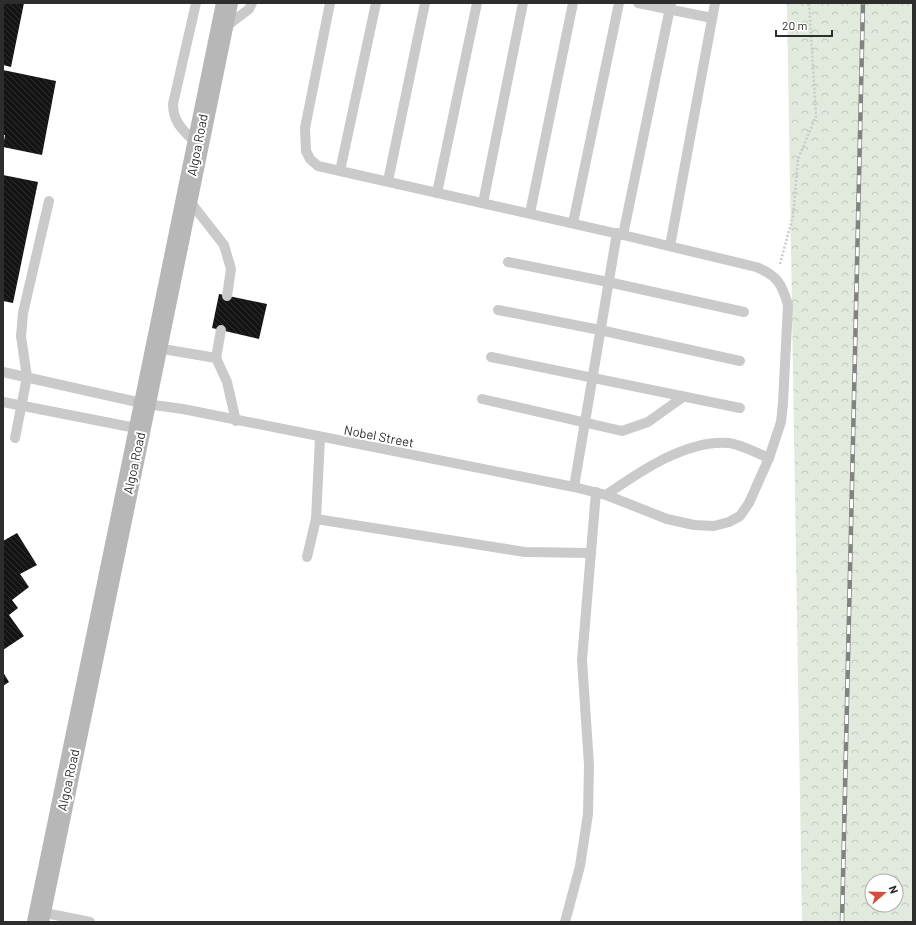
<svg xmlns="http://www.w3.org/2000/svg" width="916" height="925" viewBox="0 0 916 925" font-family="Barlow,sans-serif">
  <style>
    .forest { fill: url(#forest-crowns); fill-rule: evenodd }
    .building { fill: url(#building-back-hatch) }
    .lines { fill: none; stroke-linecap: round; stroke-linejoin: round }
    .path { stroke: #cacaca; stroke-width: 2.5; stroke-dasharray: 2 2; stroke-linecap: butt }
    .lane { stroke: #cacaca; stroke-width: 10 }
    .secondary { stroke: #b7b7b7; stroke-width: 22 }
    .rail-casing { stroke: #828282; stroke-width: 4.5 }
    .rail { stroke: #fff; stroke-width: 3; stroke-dasharray: 9; stroke-linecap: butt }
    .labels { text-anchor: middle; dominant-baseline: central; stroke-width: 4; stroke-linejoin: round; paint-order: stroke }
    .street-label { font-size: 13px; fill: #2d2d2d; stroke: #fff }
  </style>
  <defs>
    <pattern id="forest-crowns" width="20" height="18" patternUnits="userSpaceOnUse"><rect width="20" height="18" fill="#e1eadc"/><path d="M2 6a3 3 0 1 1 6 0M12 15a3 3 0 1 1 6 0" fill="none" stroke="#c1c9bd"/></pattern>
    <pattern id="building-back-hatch" width="6" height="6" patternUnits="userSpaceOnUse"><rect width="6" height="6" fill="#141414"/><path d="M-1 5l2 2M0 0l6 6M5-1l2 2" fill="none" stroke="#2e2e2e"/></pattern>
  </defs>
  <rect width="100%" height="100%" fill="#fff"/>
  <path class="forest" d="M787,3H913V922H802ZM872,881H896V905H872Z"/>
  <g class="building">
    <polygon points="3,3 24,3 11,67 3,65"/>
    <polygon points="3,70 56,81 42,155 3,147 5,135 3,135"/>
    <polygon points="3,175 38,182 13,303 3,301"/>
    <polygon points="219,294 267,304 259,339 212,328"/>
    <polygon points="17,533 37,565 20,574 29,587 12,600 18,608 9,615 24,636 3,650 3,541"/>
    <polygon points="3,672 9,682 3,686"/>
  </g>
  <g class="lines">
    <polyline class="path" points="780,264 793,216 798,159 816,116 809,3"/>
    <g class="lane">
      <path d="M196,3L173,104C173,123 184,131 197,144"/>
      <polyline points="638,3 712,18"/>
      <polyline points="224,28 249,9 252,3"/>
      <polyline points="340,171 376,3"/>
      <polyline points="388,181 425,3"/>
      <polyline points="437,193 477,3"/>
      <polyline points="188,199 224,245 231,269 227,296"/>
      <polyline points="483,203 523,3"/>
      <polyline points="530,213 573,3"/>
      <polyline points="573,223 619,3"/>
      <polyline points="623,235 671,3"/>
      <polyline points="670,246 715,3"/>
      <polyline points="508,262 608,282 744,312"/>
      <polyline points="498,310 600,330 740,361"/>
      <polyline points="157,348 216,358 221,330"/>
      <polyline points="491,357 740,408"/>
      <polyline points="216,358 227,382 236,421"/>
      <path d="M3,372L146,404L183,409L574,487L606,495L667,519L694,525L714,526L729,522L740,516L749,503L769,458L781,422L783,403L788,305C782,284 777,275 756,267L623,235L318,166L310,159L306,151L305,128L330,3"/>
      <polyline points="482,399 622,431 648,422 683,397"/>
      <polyline points="3,402 141,429"/>
      <polyline points="15,438 27,377 21,336 23,313 49,201"/>
      <polyline points="320,438 316,519 525,552 591,553"/>
      <polyline points="574,487 617,233"/>
      <path d="M606,495C639,472 687,439 729,443C743,445 756,453 769,458"/>
      <polyline points="307,557 316,519"/>
      <polyline points="40,912 90,922"/>
      <polyline points="565,922 580,866 588,814 589,765 582,660 596,492"/>
    </g>
    <path class="secondary" d="M38,922C102,616 164,309 227,3"/>
    <defs>
      <polyline id="rail" points="842,922 863,3"/>
    </defs>
    <use href="#rail" class="rail-casing"/>
    <use href="#rail" class="rail"/>
  </g>
  <g class="labels">
    <g class="street-label">
      <text transform="translate(197 145) rotate(-79)">Algoa Road</text>
      <text transform="translate(379 436) rotate(11)">Nobel Street</text>
      <text transform="translate(134 463) rotate(-78)">Algoa Road</text>
      <text transform="translate(68 780) rotate(-78)">Algoa Road</text>
    </g>
  </g>
  <rect width="916" height="925" fill="none" stroke="#2d2d2d" stroke-width="8"/>
  <g transform="translate(884 893) rotate(70)"><circle r="19" fill="#ffffff" stroke="#ababab"/>
  <path d="M0-3L7 15L0 10L-7 15Z" fill="#d64c3e"/>
  <text y="-6" font-size="11" font-weight="bold" text-anchor="middle" fill="#2d2d2d">N</text>
  </g>
  <path d="M776 30v6h56v-6" fill="none" stroke="#2d2d2d" stroke-width="2"/>
  <text x="782" y="30" font-size="12" fill="#2d2d2d" stroke="#ffffff" stroke-width="3" paint-order="stroke">20 m</text>
</svg>
